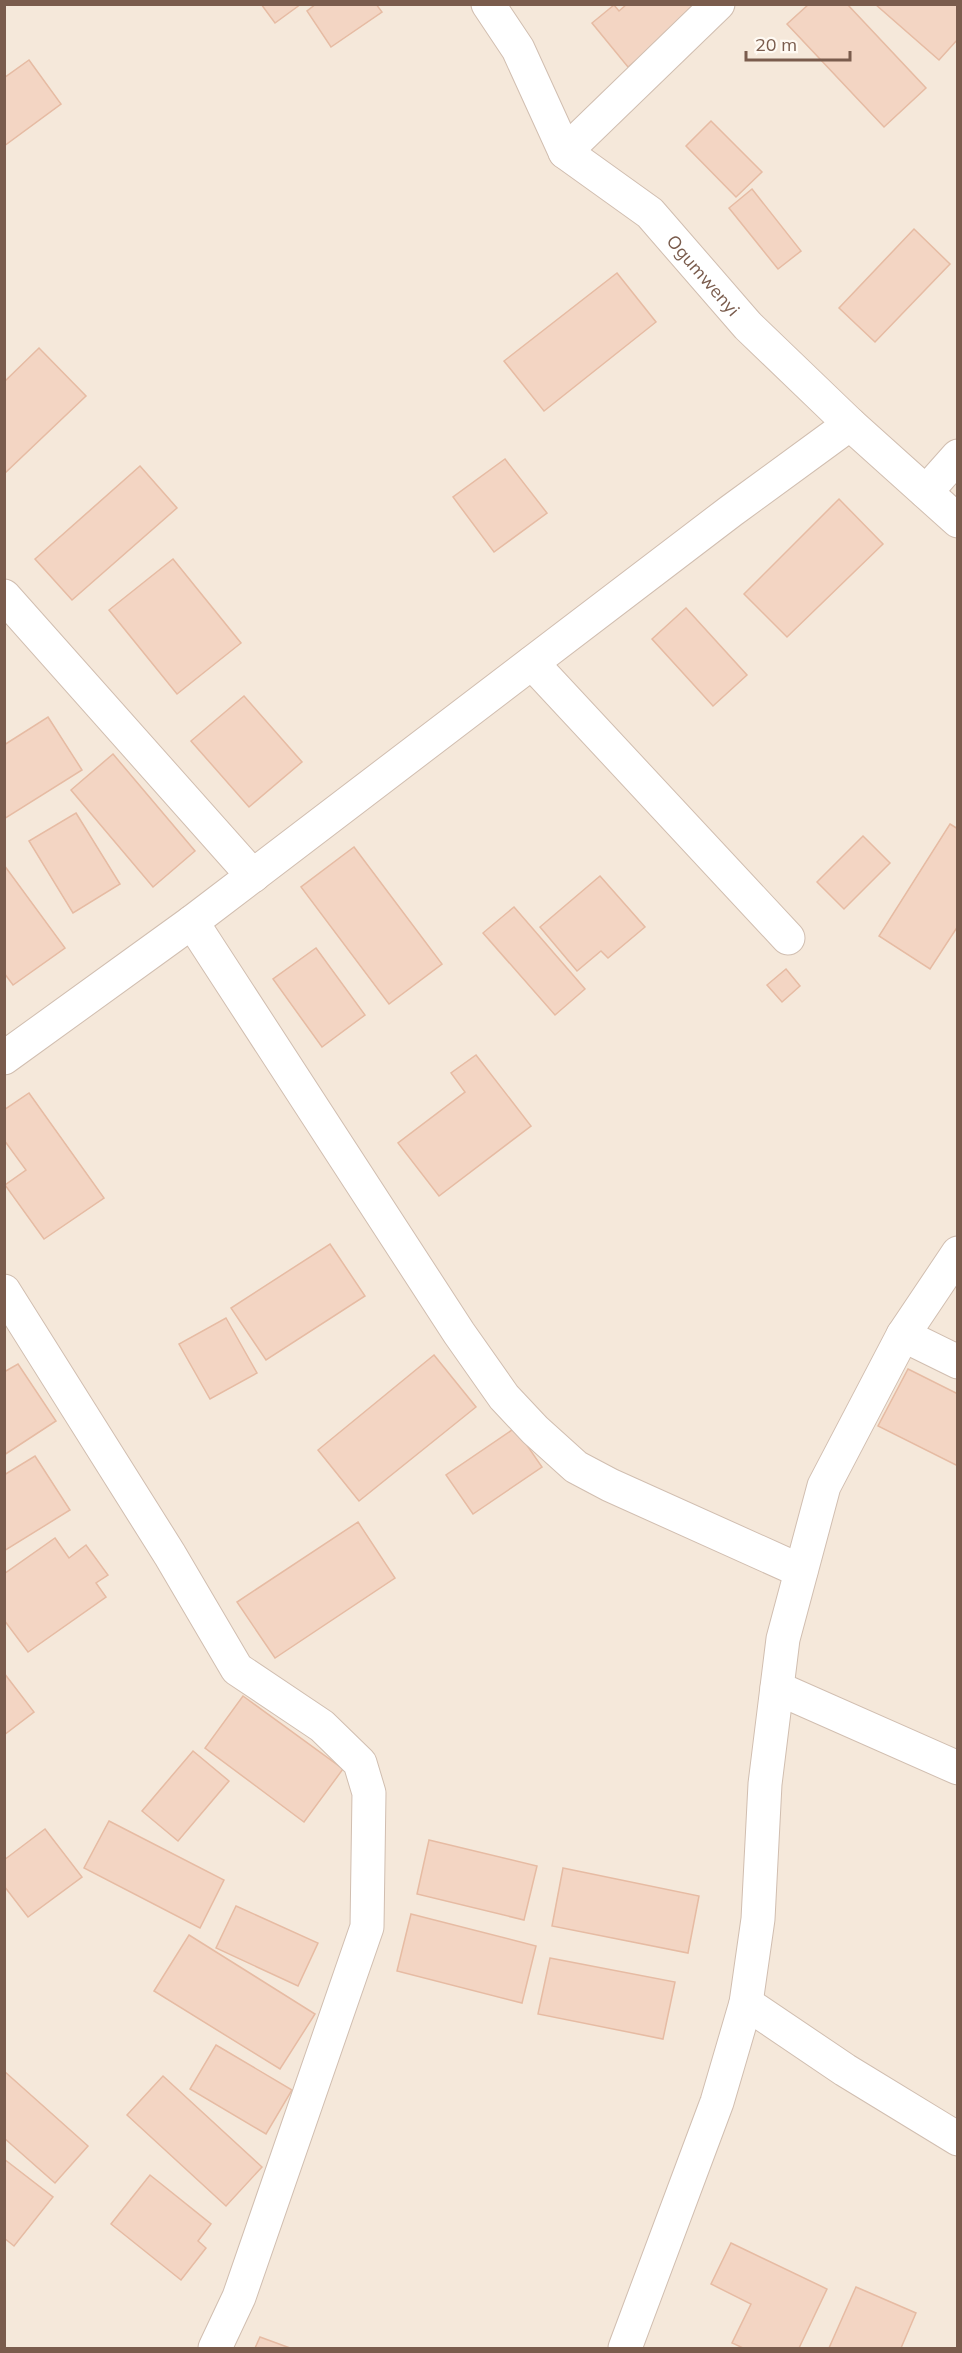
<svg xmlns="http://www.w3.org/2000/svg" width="962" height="2353" viewBox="0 0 962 2353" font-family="Mulish,sans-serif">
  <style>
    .residential { fill: #f5e8da }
    .building { fill: #f3d5c3; stroke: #e6bba3; stroke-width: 1.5 }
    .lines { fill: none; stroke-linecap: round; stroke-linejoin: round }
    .minor-casing { stroke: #d1beb0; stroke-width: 35 }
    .minor { stroke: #fff; stroke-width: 33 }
    .labels { text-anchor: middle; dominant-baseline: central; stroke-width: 6; stroke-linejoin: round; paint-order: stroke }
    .street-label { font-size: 18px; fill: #7a5c4d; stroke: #fffaf3 }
  </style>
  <rect width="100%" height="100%" fill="#fdf6ec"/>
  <rect class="residential" x="5" y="5" width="952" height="2343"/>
  <g class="building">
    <polygon points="261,4 301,4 275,23"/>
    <polygon points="316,4 376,4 382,12 331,47 307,11"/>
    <polygon points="627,4 690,4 697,12 628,67 592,23 614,5 619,11"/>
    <polygon points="809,4 847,4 926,88 884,127 787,24"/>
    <polygon points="875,4 958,4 958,39 939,60"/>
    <polygon points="29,60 61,104 4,146 4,78"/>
    <polygon points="711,121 762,172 736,197 686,146"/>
    <polygon points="752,189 801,251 778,269 729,208"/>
    <polygon points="914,229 950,264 875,342 839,308"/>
    <polygon points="617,273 656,322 544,411 504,361"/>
    <polygon points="39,348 86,396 4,474 4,382"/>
    <polygon points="505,459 547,513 494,552 453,497"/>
    <polygon points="140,466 177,508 72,600 35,559"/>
    <polygon points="839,499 883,544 787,637 744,594"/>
    <polygon points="173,559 241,643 177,694 109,610"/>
    <polygon points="686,608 747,675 713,706 652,639"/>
    <polygon points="244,696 302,762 249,807 191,741"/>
    <polygon points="48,717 82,770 4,819 4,745"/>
    <polygon points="113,754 195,851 153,887 71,790"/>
    <polygon points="76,813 120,884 73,913 29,841"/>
    <polygon points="950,824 958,829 958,926 930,969 879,936"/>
    <polygon points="863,836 890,863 844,909 817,882"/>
    <polygon points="354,847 442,964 389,1004 301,887"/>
    <polygon points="4,865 65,948 13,985 4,973"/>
    <polygon points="600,876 645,927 608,958 601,951 577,971 540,927"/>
    <polygon points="514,907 585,989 555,1015 483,933"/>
    <polygon points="316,948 365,1015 322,1047 273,979"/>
    <polygon points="786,969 800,986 782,1002 767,985"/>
    <polygon points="476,1055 531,1126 439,1196 398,1143 465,1092 451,1073"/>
    <polygon points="29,1093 104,1198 44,1239 5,1185 26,1170 4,1140 4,1110"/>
    <polygon points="330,1244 365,1296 266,1360 231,1308"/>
    <polygon points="226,1318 257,1373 210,1399 179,1344"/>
    <polygon points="434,1355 476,1407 359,1501 318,1450"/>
    <polygon points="18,1364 56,1421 4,1455 4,1372"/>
    <polygon points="908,1369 958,1394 958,1466 878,1426"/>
    <polygon points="515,1428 542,1467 473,1514 446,1475"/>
    <polygon points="35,1456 70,1510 4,1551 4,1475"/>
    <polygon points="358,1522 395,1578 275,1658 237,1602"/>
    <polygon points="55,1538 69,1558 86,1545 108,1575 96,1583 106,1597 28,1652 4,1620 4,1574"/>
    <polygon points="4,1673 34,1712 4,1735"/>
    <polygon points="243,1696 343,1769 304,1822 205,1748"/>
    <polygon points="193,1751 229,1781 178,1841 142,1811"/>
    <polygon points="109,1821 224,1880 200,1928 84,1868"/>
    <polygon points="45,1829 82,1877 28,1917 4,1886 4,1860"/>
    <polygon points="429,1840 537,1866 524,1920 417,1894"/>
    <polygon points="563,1868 699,1896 688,1953 552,1926"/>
    <polygon points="236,1906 318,1943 298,1986 216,1948"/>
    <polygon points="411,1914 536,1946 522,2003 397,1971"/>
    <polygon points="189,1935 315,2014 280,2069 154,1991"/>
    <polygon points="550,1958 675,1982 663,2039 538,2014"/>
    <polygon points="216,2045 292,2090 266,2134 190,2089"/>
    <polygon points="4,2071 88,2146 55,2183 4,2138"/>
    <polygon points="163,2076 262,2167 226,2206 127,2115"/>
    <polygon points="4,2159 53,2197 14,2246 4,2238"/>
    <polygon points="150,2175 211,2224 198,2241 206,2248 181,2280 111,2224"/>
    <polygon points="731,2243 827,2289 799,2348 743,2348 732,2343 751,2304 711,2284"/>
    <polygon points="856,2287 916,2313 901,2348 829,2348"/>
    <polygon points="260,2337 290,2348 255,2348"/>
  </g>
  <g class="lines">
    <defs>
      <g id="minor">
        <path id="s1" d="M488,4L518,49L565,152L650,213L748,326L850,424L958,521"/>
        <polyline points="565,152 718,4"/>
        <polyline points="926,492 958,456"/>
        <polyline points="4,596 253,876"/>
        <polyline points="532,663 788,938"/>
        <polyline points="192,922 459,1333 504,1397 535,1430 576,1467 610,1485 801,1571"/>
        <polyline points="4,1058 192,922 731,511 850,424"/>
        <polyline points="4,1291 170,1555 237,1669 322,1726 360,1763 369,1793 367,1927 239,2297 215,2348"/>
        <polyline points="903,1335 958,1362"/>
        <polyline points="777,1688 958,1768"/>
        <polyline points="746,2003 845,2070 958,2139"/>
        <polyline points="625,2348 717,2102 746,2003 758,1919 765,1784 783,1639 824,1486 903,1335 958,1253"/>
      </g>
    </defs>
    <use href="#minor" class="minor-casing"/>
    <use href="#minor" class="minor"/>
  </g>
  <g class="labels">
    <g class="street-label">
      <text stroke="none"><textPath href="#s1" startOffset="354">Ogumwenyi</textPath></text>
    </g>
  </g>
  <rect width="962" height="2353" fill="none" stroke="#7a5c4d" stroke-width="12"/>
  <path d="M746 51v9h104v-9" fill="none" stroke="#7a5c4d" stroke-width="3"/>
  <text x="755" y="51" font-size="18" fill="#7a5c4d" stroke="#fffaf3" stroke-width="4.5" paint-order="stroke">20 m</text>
</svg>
